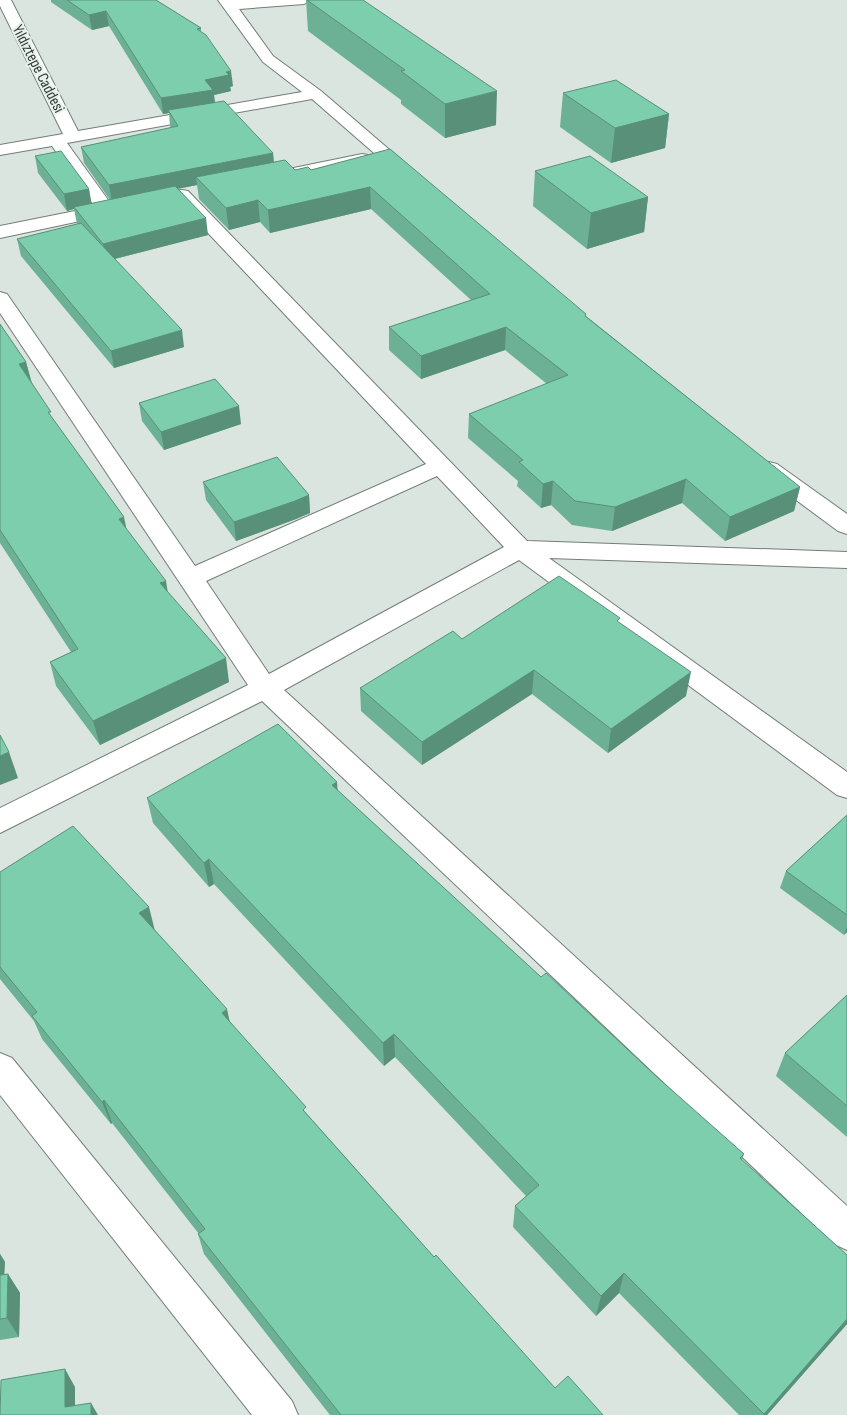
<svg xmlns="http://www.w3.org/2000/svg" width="847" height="1415" viewBox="0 0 847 1415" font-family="'Sofia Sans Condensed',sans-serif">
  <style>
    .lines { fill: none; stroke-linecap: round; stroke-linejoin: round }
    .minor-casing { stroke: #737d78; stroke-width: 2 }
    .minor { fill: #fff; fill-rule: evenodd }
    .wall { fill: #6cb195 }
    .shaded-wall { fill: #589079 }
    .building { fill: #7dcead; stroke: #589079 }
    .labels { text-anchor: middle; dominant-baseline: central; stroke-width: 4; stroke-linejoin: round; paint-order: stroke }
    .far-street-label { font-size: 16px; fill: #353937; stroke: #e7f2ed }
  </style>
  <rect width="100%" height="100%" fill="#dae5e0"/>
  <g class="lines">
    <defs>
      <g id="minor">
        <polygon points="0,0 11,0 78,131 302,92 263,62 218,0 311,0 304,4 239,9 273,56 321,91 420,176 417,180 405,180 312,99 67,143 111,204 118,205 121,209 118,213 0,238 0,226 95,207 52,146 0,155 0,145 63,134 0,6"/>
        <polygon points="362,154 368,155 371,159 368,163 274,182 268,181 265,177 268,173 274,172"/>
        <path d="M182,190L188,191L527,541L847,552V568L549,558L847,772V798L837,795L519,560L284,690L847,1206V1250L834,1244L262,701L0,833V808L248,685L0,313V292L7,294L195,566L426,464L176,199L173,195L176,191ZM437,476L504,547L269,674L206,581Z"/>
        <polygon points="769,462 777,464 847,514 847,534 838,531 761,474 757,469 761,464"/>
        <polygon points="0,1053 12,1058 292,1401 298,1415 252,1415 0,1095"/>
      </g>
    </defs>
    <use href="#minor" class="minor-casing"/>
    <use href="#minor" class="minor"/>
  </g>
  <g class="wall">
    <polygon points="51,0 156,0 201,28 201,32 233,86 230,87 231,91 214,95 215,102 273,153 274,162 295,170 311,170 390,149 586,316 800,487 794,511 725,541 682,503 612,531 572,525 551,505 541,508 517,486 518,481 468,438 469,414 547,384 505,350 421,379 389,350 389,327 471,300 371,209 270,233 260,222 229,230 199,199 197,185 177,189 208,235 115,259 184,347 114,368 21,256 17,239 77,224 74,209 67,211 38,173 35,156 89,189 91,204 110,200 84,163 81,147 171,128 170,126 169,113 163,114 109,26 92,30 51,2"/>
    <polygon points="306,0 363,0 496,125 445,138 401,104 401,100 308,31"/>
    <polygon points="563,93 669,114 665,148 611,163 560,127"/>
    <polygon points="535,171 648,197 644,232 587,249 533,206"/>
    <polygon points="0,324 26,362 32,383 52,418 168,592 229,682 100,745 56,686 50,662 71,652 0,543"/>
    <polygon points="139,403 241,424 164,450 142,421"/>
    <polygon points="203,482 309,495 310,513 296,519 236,541 206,500"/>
    <polygon points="620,623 686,696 608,753 532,694 422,765 361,711 360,688 462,639"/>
    <polygon points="337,782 337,790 541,977 744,1154 742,1160 847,1255 847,1324 767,1415 739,1415 619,1293 596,1316 513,1227 515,1206 526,1196 395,1057 384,1066 214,884 209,887 153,823 147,798"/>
    <polygon points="847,815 847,932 844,935 780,888 786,871"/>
    <polygon points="0,872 155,930 230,1023 307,1114 434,1257 555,1388 603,1415 330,1415 204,1254 198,1234 199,1234 112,1123 111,1124 42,1039 34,1021 0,979"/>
    <polygon points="847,995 847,1137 776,1076 785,1053"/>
    <polygon points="0,1254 5,1262 4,1274 8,1274 20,1293 19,1337 0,1340"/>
  </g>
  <g class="shaded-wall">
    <polygon points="106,11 109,26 92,30 89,15"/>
    <polygon points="231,71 233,86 230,87 231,91 214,95 215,105 168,110 169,113 163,114 161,98 226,72"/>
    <polygon points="497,91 496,125 445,138 445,104"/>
    <polygon points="669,114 665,148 611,163 615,128"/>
    <polygon points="273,153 274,169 196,177 197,185 112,202 109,185"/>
    <polygon points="370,187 371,209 270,233 268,210"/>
    <polygon points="89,189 92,206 74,207 74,209 67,211 64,194"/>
    <polygon points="648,197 644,232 587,249 591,213"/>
    <polygon points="258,200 260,222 229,230 226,208"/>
    <polygon points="206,218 208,235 106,261 103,244"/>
    <polygon points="506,327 505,350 421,379 421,356"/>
    <polygon points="182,330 184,347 114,368 111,351"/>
    <polygon points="26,362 32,385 19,364"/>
    <polygon points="239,406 241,424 164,450 161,432"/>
    <polygon points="686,479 682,503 612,531 615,507"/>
    <polygon points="553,481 551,505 541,508 543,484"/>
    <polygon points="800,487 794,511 725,541 730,517"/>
    <polygon points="309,495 310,513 296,519 236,541 234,522"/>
    <polygon points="124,517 129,541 119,519"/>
    <polygon points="166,581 170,606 160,583"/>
    <polygon points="226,658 229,682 100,745 93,721"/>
    <polygon points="534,670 532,694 422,765 422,742"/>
    <polygon points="691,672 686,696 608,753 611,729"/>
    <polygon points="9,752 18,778 0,785 0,756"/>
    <polygon points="337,782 339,807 332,785"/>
    <polygon points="209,859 214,884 209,887 204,863"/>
    <polygon points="149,907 155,931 139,913"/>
    <polygon points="847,927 847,932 844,935"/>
    <polygon points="227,1009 232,1032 222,1013"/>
    <polygon points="394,1034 395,1057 384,1066 383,1043"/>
    <polygon points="104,1100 112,1123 111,1124 102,1102"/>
    <polygon points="0,1254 5,1262 3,1296 0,1291"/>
    <polygon points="624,1273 619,1293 596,1316 601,1296"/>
    <polygon points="8,1274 20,1293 19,1337 7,1318"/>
    <polygon points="847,1319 847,1324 767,1415 763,1415"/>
    <polygon points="65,1369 75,1387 75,1415 65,1407"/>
    <polygon points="91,1403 98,1415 91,1415"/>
  </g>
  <g class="building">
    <polygon points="67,0 156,0 201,28 197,29 206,35 231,71 226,72 229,75 205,80 213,90 161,98 106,11 89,15"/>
    <polygon points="307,0 363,0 497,91 445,104 401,71 405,70"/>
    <polygon points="616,80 669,114 615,128 563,93"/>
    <polygon points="224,101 273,153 109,185 81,147 178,126 168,110"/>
    <polygon points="390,149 586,314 585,316 800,487 730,517 686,479 615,507 575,501 553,481 543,484 519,462 523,460 469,414 568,375 506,327 421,356 389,327 490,294 370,187 268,210 258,200 226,208 196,177 285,160 295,170 308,167 311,170"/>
    <polygon points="61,151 89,189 64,194 35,156"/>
    <polygon points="590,156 648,197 591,213 535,171"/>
    <polygon points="175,186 206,218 103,244 74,207"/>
    <polygon points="81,223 182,330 111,351 17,239"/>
    <polygon points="0,324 26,362 19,364 51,412 48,412 124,517 119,519 166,581 160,583 226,658 93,721 50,662 78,649 0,530"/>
    <polygon points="215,379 239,406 161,432 139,403"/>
    <polygon points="277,457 309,495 295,501 234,522 203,482"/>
    <polygon points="559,576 620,618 617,621 691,672 611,729 534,670 422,742 360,688 453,631 462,639"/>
    <polygon points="278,724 337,782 332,785 541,977 546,973 657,1077 744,1154 740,1158 847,1255 847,1319 764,1414 624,1273 601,1296 515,1206 539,1185 394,1034 383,1043 209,859 204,863 147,798"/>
    <polygon points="0,735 9,752 0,756"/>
    <polygon points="847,815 847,915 786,871"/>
    <polygon points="73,826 149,907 139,913 227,1009 222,1013 306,1107 303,1110 434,1257 436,1255 555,1388 568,1376 603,1415 341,1415 198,1234 205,1229 104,1100 102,1102 32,1016 37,1012 0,967 0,872"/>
    <polygon points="847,995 847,1106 785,1053"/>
    <polygon points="8,1274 7,1318 0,1319 0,1275"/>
    <polygon points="65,1369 65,1407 91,1403 91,1415 0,1415 1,1380"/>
  </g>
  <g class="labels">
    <g class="far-street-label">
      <text transform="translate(38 69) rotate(63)">Yıldıztepe Caddesi</text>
    </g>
  </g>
</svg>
